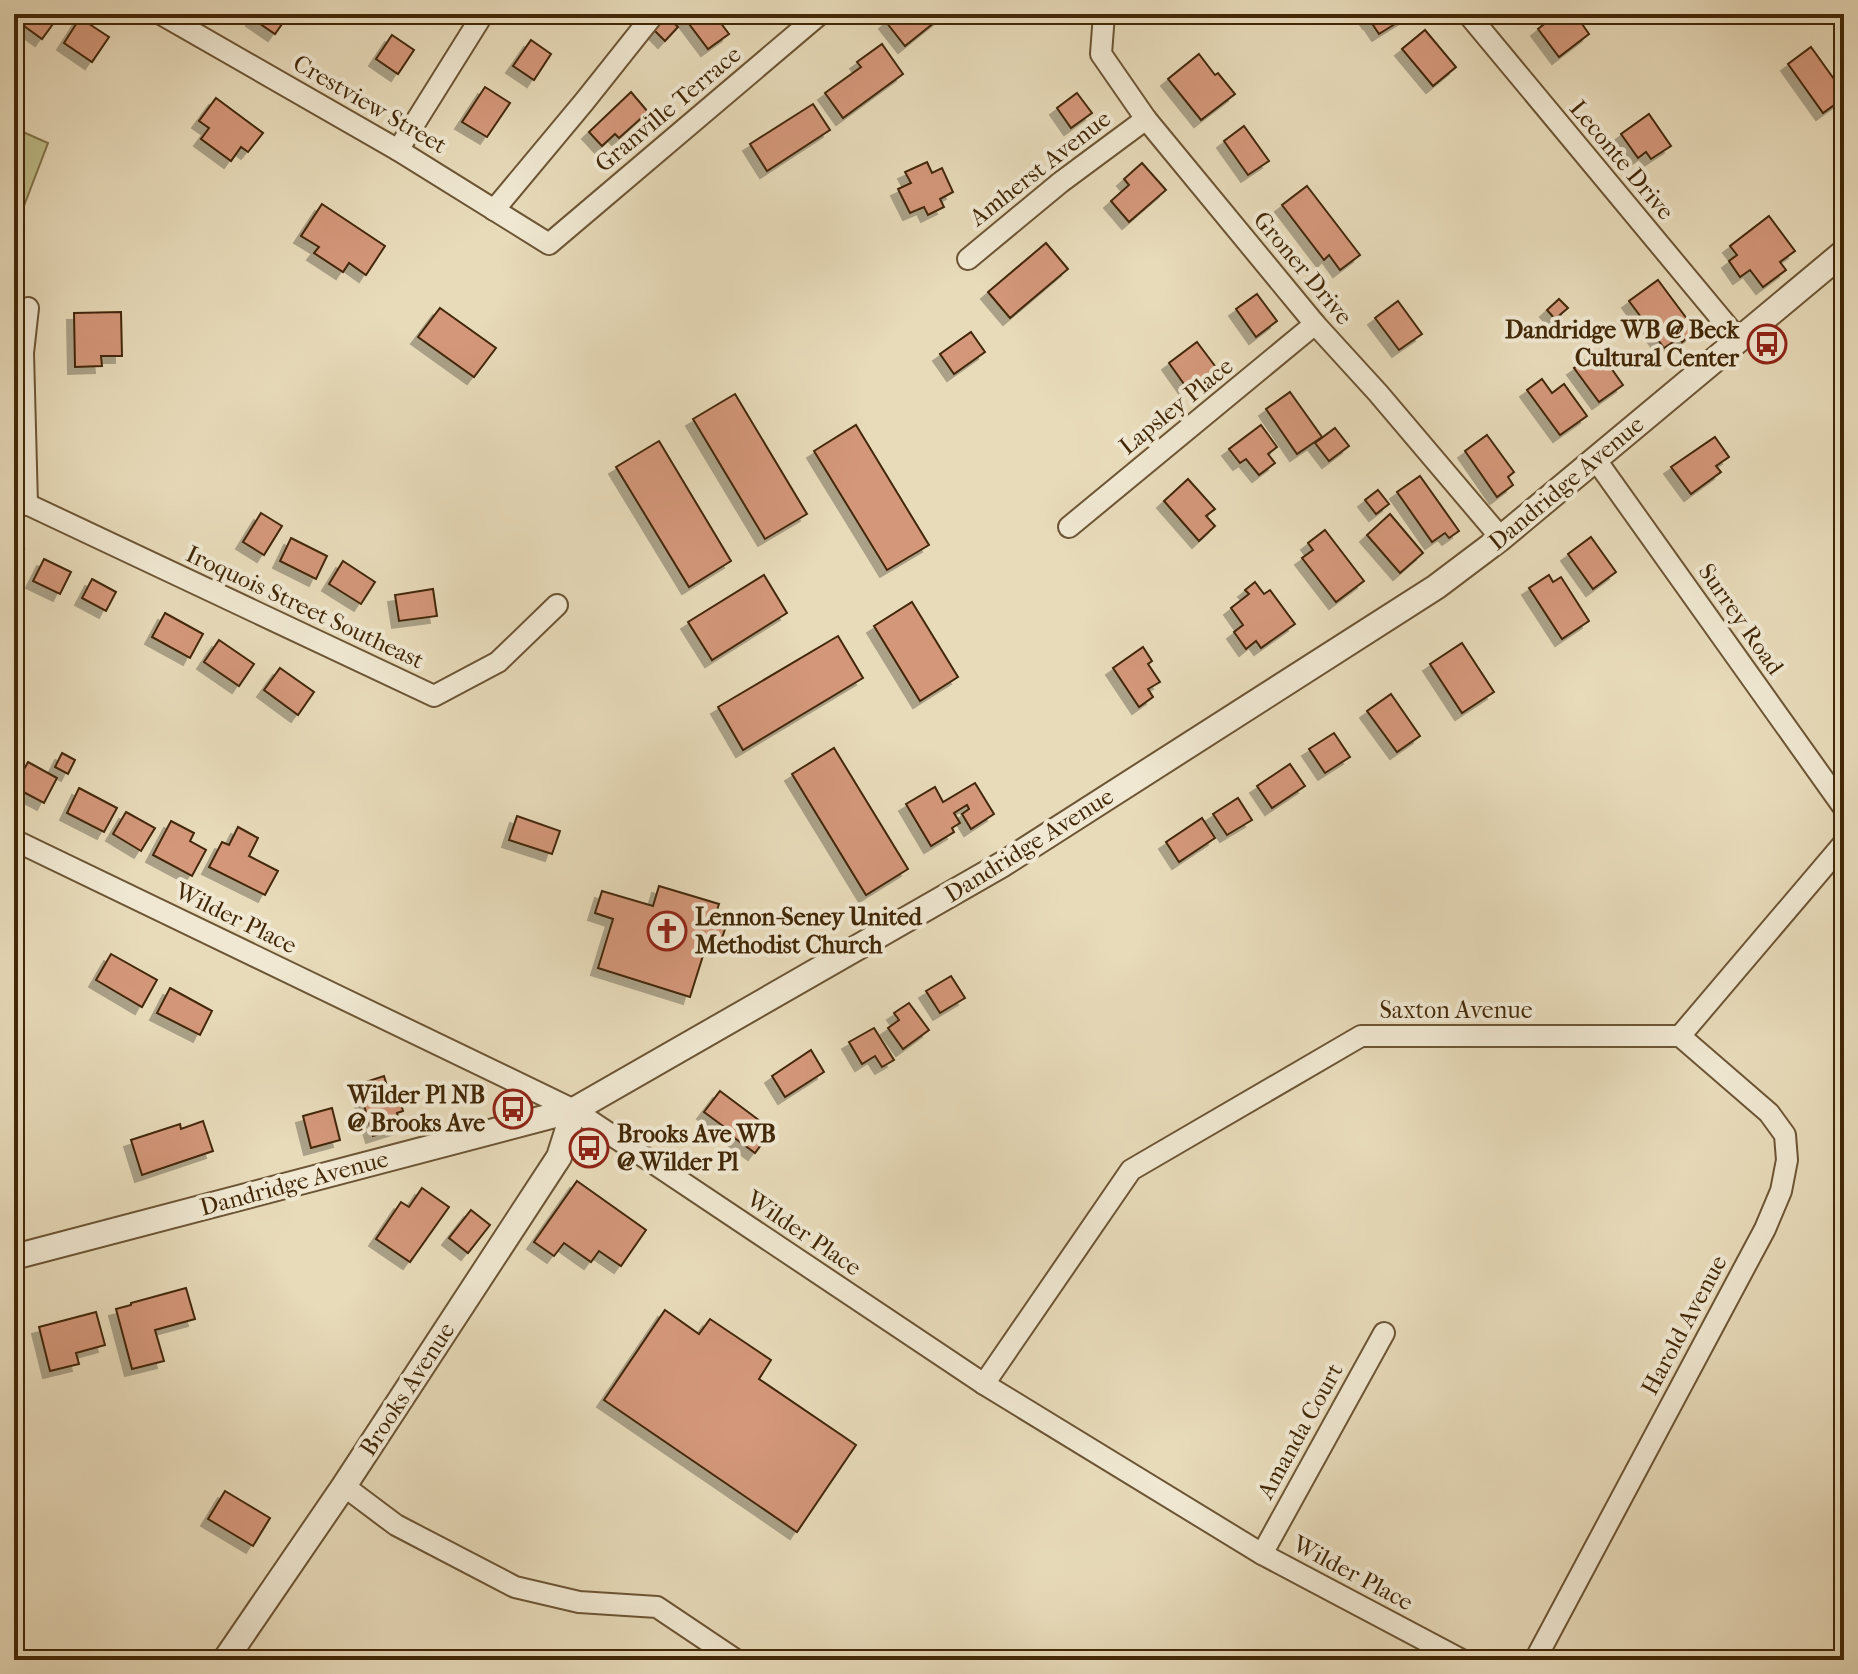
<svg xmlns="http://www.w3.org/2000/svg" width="1858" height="1674" viewBox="0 0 1858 1674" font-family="'IM FELL French Canon',serif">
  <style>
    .green { fill: #bebe8a; stroke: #807349; stroke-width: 2 }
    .building { fill: #d4977a; stroke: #422808; stroke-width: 2; filter: url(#shadow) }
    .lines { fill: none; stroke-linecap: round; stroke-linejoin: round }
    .minor-casing { stroke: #6c5534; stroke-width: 24 }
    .tertiary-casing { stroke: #6c5534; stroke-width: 28 }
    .minor { stroke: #f0e8d2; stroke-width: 20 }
    .tertiary { stroke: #f0e8d2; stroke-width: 24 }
    .labels { text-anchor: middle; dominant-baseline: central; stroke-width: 8; stroke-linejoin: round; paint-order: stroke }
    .street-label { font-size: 24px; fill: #422808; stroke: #f0e8d2 }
    .poi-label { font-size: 24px; font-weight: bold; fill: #422808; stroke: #f0e8d2; text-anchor: end }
  </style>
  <defs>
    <filter id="shadow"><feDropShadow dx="-7" dy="7" stdDeviation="0" flood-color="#0004"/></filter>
  </defs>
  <rect width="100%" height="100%" fill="#e8dbba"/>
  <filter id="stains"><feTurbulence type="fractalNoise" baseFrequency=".0025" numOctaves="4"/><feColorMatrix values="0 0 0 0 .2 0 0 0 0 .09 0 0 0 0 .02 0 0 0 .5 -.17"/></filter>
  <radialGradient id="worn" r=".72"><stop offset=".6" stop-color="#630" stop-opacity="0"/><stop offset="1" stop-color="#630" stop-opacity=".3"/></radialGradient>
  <polygon class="green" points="14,128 48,143 14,232"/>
  <g class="building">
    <polygon points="32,14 54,14 58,17 42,39 24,26"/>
    <polygon points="257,14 289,14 275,34 253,19"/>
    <polygon points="664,14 678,27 665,41 652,28"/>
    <polygon points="686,14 714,14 729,34 708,49 683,16"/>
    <polygon points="896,14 945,14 905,46 886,22"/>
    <polygon points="1364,14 1382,14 1370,22"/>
    <polygon points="1385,14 1393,15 1411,14 1379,34 1371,22"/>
    <polygon points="1557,14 1575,14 1589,34 1559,57 1538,29"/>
    <polygon points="80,18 109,37 92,62 64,43"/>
    <polygon points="1425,30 1456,67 1433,86 1402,49"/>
    <polygon points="392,35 414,50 398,74 376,59"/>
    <polygon points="531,40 551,54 534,80 513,66"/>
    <polygon points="882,44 903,74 843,118 825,93 861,67 857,62"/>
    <polygon points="1811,47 1844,93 1844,98 1823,113 1788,64"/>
    <polygon points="1199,54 1215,75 1218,73 1235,94 1201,120 1168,79"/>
    <polygon points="485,87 510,103 487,137 462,122"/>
    <polygon points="631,92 648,112 619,138 615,134 602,146 589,132"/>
    <polygon points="1077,93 1092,113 1071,128 1057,108"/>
    <polygon points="216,98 263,133 248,152 241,147 231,161 201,139 209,128 199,121"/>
    <polygon points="813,104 830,130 767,171 750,144"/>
    <polygon points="1649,114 1671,146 1651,159 1646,152 1638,158 1621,134"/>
    <polygon points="1244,126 1269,161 1248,175 1224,141"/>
    <polygon points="927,162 932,173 942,168 953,192 940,199 944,207 928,215 924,207 910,213 898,189 911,183 905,172"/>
    <polygon points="1142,163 1166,190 1129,222 1111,201 1129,185 1124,179"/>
    <polygon points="1307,186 1360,255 1340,270 1329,255 1324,260 1282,205"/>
    <polygon points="322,204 385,246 366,275 349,263 343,272 314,253 319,247 301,236"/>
    <polygon points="1769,216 1795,251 1780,262 1786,270 1763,287 1750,270 1740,277 1729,261 1737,255 1730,246"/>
    <polygon points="1046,243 1068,269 1010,318 988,292"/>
    <polygon points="1658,280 1696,331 1682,342 1679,338 1664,348 1629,301"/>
    <polygon points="1257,294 1277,321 1256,337 1236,309"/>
    <polygon points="1559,299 1568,308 1555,319 1547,310"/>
    <polygon points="1398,301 1422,334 1399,350 1375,318"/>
    <polygon points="440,308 496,348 474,377 418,337"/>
    <polygon points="121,312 122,356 101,356 102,366 75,367 74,313"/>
    <polygon points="971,332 985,352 954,374 940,354"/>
    <polygon points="1197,342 1218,370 1189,391 1169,363"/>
    <polygon points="1599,351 1623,385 1599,402 1574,368"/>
    <polygon points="1542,379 1552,393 1564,384 1587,416 1560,435 1527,390"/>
    <polygon points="1290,392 1322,437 1297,454 1266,409"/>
    <polygon points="735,394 807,514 765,539 693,419"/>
    <polygon points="856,425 929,545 887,570 814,451"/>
    <polygon points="1261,425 1277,447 1268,454 1275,463 1259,475 1246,459 1240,463 1229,449"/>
    <polygon points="1335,428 1349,446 1329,461 1315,443"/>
    <polygon points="1487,435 1514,472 1508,477 1513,485 1497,497 1465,451"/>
    <polygon points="1715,437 1729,457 1716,466 1721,472 1691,494 1671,467"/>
    <polygon points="659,441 731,561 689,587 616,467"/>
    <polygon points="1420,476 1459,531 1449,538 1445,533 1432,542 1397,492"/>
    <polygon points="1188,479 1215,509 1206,516 1215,526 1199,541 1164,501"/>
    <polygon points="1378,490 1389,504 1376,514 1365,500"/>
    <polygon points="261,513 282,526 264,555 243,542"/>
    <polygon points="1390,514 1423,553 1400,573 1367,535"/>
    <polygon points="1325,530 1364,581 1336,602 1302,558 1313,550 1308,543"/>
    <polygon points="1591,537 1616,572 1593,589 1568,554"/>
    <polygon points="291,538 327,556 316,579 280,561"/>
    <polygon points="14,543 24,549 14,565"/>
    <polygon points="44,559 71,572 60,594 33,581"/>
    <polygon points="343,561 375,582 361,604 329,584"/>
    <polygon points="764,575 787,613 712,660 688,622"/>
    <polygon points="1549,575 1553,582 1561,577 1589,621 1562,639 1529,588"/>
    <polygon points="92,579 116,592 106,611 82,598"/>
    <polygon points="1255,582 1264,594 1270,590 1295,624 1261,648 1256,641 1246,649 1234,632 1243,625 1231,608 1249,594 1245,590"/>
    <polygon points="433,589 437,616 399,621 395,595"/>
    <polygon points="912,602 958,677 920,701 874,626"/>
    <polygon points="165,613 203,634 190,658 152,637"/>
    <polygon points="838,636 863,678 743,750 718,707"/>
    <polygon points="219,640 254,664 239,686 204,662"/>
    <polygon points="1462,643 1494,692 1462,713 1430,664"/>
    <polygon points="1143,647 1152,661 1148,664 1160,682 1148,689 1153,697 1139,707 1113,668"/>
    <polygon points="280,668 314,692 298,715 264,690"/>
    <polygon points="1391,694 1420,736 1397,752 1367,711"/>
    <polygon points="1334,733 1350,757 1325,773 1309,749"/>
    <polygon points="834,748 908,869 866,895 792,774"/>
    <polygon points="62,753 75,760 68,774 55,767"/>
    <polygon points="28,762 57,778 44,803 14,787"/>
    <polygon points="1290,764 1305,786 1272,808 1257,786"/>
    <polygon points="975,783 994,814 971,829 962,814 969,809 967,805 954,813 960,823 952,828 954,832 931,846 906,804 935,787 943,802"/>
    <polygon points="79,788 117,808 104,832 67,813"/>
    <polygon points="1238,798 1252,820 1227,835 1213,814"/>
    <polygon points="126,812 155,828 141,851 113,834"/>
    <polygon points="517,816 560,831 552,854 509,840"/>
    <polygon points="1202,818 1215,838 1179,862 1166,842"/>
    <polygon points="171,821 194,833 190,841 206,850 192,876 153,855"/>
    <polygon points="238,827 258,838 249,856 278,871 265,895 209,867 222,842 229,845"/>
    <polygon points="659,886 719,904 717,910 730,914 719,947 707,943 690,997 598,968 613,919 595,913 602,891 653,906"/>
    <polygon points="111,954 157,980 142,1007 96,980"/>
    <polygon points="951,976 965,998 940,1013 926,991"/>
    <polygon points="170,988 212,1011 200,1035 157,1013"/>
    <polygon points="909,1003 929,1030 903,1049 888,1028 899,1020 894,1013"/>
    <polygon points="874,1028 894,1060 882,1067 875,1056 862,1064 849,1042"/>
    <polygon points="811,1050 824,1072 785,1097 772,1076"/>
    <polygon points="384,1076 387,1086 395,1083 403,1111 397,1113 401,1127 373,1136 362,1099 371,1096 366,1082"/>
    <polygon points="720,1091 772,1130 755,1153 721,1128 723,1126 704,1112"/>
    <polygon points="332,1108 340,1140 311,1148 303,1116"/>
    <polygon points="203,1121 213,1151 142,1175 131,1140 180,1124 181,1129"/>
    <polygon points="14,1178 22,1200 14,1203"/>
    <polygon points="577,1181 646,1230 621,1266 599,1251 591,1262 564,1243 554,1256 534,1242"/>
    <polygon points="422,1188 449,1207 410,1262 376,1239 401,1202 409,1207"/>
    <polygon points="471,1210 490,1225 468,1253 449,1238"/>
    <polygon points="186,1288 195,1319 155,1330 164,1361 132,1369 116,1309 131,1305 131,1303"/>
    <polygon points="665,1310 699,1334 710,1319 771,1360 759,1379 856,1445 797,1532 604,1400"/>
    <polygon points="96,1312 105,1345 76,1353 79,1364 50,1371 39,1327"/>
    <polygon points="225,1491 270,1518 253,1546 208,1519"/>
  </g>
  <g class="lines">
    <defs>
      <g id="minor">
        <polyline points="161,14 398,150 549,244 820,14"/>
        <polyline points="1104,14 1101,54 1146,119 1315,324 1378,393 1501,538"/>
        <polyline points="1468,14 1738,339"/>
        <polyline points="398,150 483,14"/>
        <polyline points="494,210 584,102 654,14"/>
        <polyline points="968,259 1061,182 1146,119"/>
        <polyline points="1596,460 1844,808"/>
        <polyline points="14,498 434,696 498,662 557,605"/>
        <polyline points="27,505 23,353 28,308"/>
        <polyline points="1069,527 1315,324"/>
        <polyline points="14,840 574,1110 984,1384 1262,1554 1462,1660"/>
        <polyline points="984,1384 1131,1170 1361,1036 1680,1036 1844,843"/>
        <polyline points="344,1486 396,1525 515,1587 579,1602 657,1607 736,1660"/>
        <polyline points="1262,1554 1384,1333"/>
        <polyline points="1535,1660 1765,1229 1781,1191 1787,1160 1785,1135 1769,1113 1680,1036"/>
      </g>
      <g id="tertiary">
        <polyline points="14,1257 574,1110 1003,864 1436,587 1501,538 1844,252"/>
        <polyline points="225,1660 344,1486 559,1157 574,1110"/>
      </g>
    </defs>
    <use href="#minor" class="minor-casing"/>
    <use href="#tertiary" class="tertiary-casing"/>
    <use href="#minor" class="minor"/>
    <use href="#tertiary" class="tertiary"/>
  </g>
  <defs>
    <symbol id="bus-ring" viewBox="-11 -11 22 22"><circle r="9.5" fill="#f0e8d2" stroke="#8f2418" stroke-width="1.5"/><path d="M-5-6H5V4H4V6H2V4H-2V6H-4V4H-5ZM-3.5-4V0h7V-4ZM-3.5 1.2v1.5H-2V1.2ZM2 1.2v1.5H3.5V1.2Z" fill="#8f2418"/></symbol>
    <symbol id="church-ring" viewBox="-11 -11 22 22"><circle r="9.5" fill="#f0e8d2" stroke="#8f2418" stroke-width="1.5"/><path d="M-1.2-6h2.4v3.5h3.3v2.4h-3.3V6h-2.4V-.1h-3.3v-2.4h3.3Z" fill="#8f2418"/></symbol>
  </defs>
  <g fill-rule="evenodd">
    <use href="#bus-ring" x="1745" y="322" width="44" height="44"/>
    <use href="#church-ring" x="645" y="909" width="44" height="44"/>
    <use href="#bus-ring" x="491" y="1087" width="44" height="44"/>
    <use href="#bus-ring" x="567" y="1126" width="44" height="44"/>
  </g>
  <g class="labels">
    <g class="street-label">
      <text transform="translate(370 104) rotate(30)">Crestview Street</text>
      <text transform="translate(668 109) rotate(-40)">Granville Terrace</text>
      <text transform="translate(1622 160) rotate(50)">Leconte Drive</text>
      <text transform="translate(1040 168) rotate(-38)">Amherst Avenue</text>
      <text transform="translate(1303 268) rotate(50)">Groner Drive</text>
      <text transform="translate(1176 406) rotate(-39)">Lapsley Place</text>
      <text transform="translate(1566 483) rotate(-40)">Dandridge Avenue</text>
      <text transform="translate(305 607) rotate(25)">Iroquois Street Southeast</text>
      <text transform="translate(1741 619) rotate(55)">Surrey Road</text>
      <text transform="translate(1029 845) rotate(-32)">Dandridge Avenue</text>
      <text transform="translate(236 918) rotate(26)">Wilder Place</text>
      <text x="1456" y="1010">Saxton Avenue</text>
      <text transform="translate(294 1183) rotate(-15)">Dandridge Avenue</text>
      <text transform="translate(804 1233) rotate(34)">Wilder Place</text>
      <text transform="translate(1684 1325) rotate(-62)">Harold Avenue</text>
      <text transform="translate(407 1389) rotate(-57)">Brooks Avenue</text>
      <text transform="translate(1300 1431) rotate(-61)">Amanda Court</text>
      <text transform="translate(1353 1573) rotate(28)">Wilder Place</text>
    </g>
    <g class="poi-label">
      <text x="1739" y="330">Dandridge WB @ Beck<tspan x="1739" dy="28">Cultural Center</tspan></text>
      <text x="695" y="917" text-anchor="start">Lennon-Seney United<tspan x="695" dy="28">Methodist Church</tspan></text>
      <text x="485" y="1095">Wilder Pl NB<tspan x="485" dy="28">@ Brooks Ave</tspan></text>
      <text x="617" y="1134" text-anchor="start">Brooks Ave WB<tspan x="617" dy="28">@ Wilder Pl</tspan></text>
    </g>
  </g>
  <rect width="1858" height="1674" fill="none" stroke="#e8dbba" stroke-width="48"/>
  <rect x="16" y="16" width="1826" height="1642" fill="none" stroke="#422808" stroke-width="4"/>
  <rect x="24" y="24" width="1810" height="1626" fill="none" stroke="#422808" stroke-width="2"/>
  <rect width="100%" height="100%" filter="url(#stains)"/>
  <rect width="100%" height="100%" fill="url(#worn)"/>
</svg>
